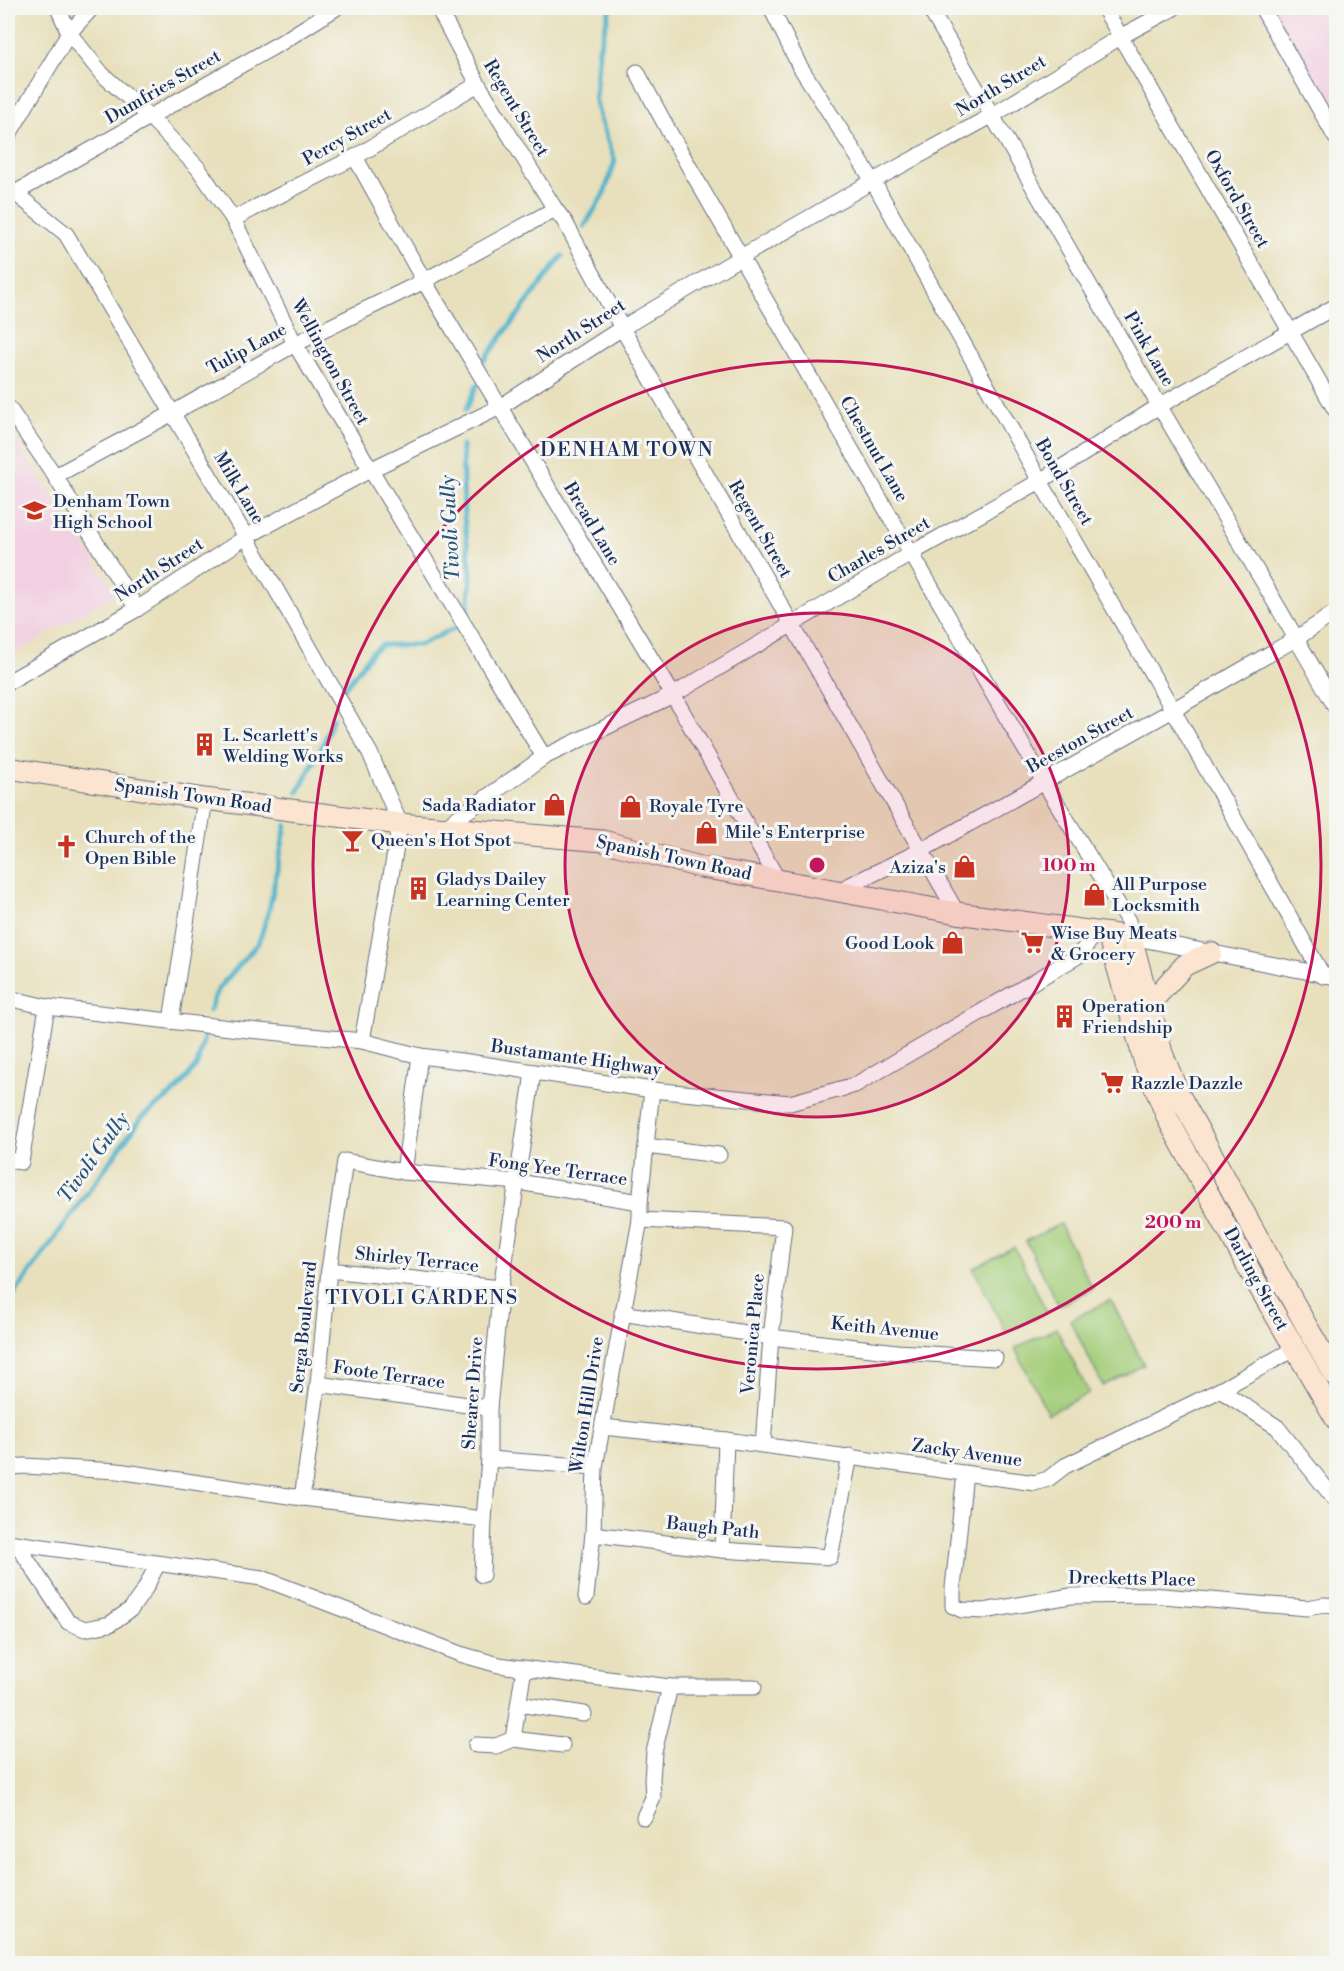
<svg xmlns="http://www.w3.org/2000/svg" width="1344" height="1971" viewBox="0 0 1344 1971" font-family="'Libre Bodoni',serif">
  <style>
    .built { fill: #f2cfe1 }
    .pitch { fill: #a4ce7a; stroke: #607e6c; stroke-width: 1.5 }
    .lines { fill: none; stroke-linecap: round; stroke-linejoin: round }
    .stream { stroke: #4bb2ca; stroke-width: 5 }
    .street-casing { stroke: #636d7f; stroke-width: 17 }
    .secondary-casing { stroke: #636d7f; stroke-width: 23 }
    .street { stroke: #fff; stroke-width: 15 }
    .secondary { stroke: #fce5d0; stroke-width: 21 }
    .ring { fill: none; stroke: #c2185b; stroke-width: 3 }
    .labels { text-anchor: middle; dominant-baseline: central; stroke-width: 6; stroke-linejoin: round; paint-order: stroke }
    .street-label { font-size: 18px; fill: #1b2f5e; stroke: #f6f6f2 }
    .poi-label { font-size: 18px; fill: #1b2f5e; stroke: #f6f6f2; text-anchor: start }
    .neighbourhood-label { font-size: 20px; letter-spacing: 1.5px; fill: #1b2f5e; stroke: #f6f6f2 }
    .water-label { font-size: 20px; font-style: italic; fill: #29567e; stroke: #f6f6f2 }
    .centre { fill: #c2185b; stroke: #f6f6f2; stroke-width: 3 }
    .ring-label { font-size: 18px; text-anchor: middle; font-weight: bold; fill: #c2185b; stroke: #f6f6f2; stroke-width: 6; stroke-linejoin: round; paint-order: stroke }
  </style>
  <rect width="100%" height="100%" fill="#f6f6f2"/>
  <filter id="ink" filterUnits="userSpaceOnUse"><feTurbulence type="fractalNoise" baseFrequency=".0167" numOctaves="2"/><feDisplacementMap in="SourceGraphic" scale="12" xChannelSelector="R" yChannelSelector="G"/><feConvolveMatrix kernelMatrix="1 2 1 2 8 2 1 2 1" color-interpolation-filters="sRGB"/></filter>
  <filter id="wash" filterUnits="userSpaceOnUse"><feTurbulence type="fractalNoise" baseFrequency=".008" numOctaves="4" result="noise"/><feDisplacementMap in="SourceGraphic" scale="24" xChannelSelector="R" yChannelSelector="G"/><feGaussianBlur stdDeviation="1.35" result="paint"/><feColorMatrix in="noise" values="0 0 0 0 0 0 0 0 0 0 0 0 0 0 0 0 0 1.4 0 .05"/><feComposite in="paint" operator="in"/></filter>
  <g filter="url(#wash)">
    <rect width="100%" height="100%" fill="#e8e0bc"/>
    <g class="built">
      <polygon points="1259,8 1336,8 1336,136"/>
      <polygon points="8,430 116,593 8,658"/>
    </g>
    <g class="pitch">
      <polygon points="1060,1224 1093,1289 1059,1306 1026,1241"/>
      <polygon points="1014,1247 1047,1312 1006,1333 973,1268"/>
      <polygon points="1111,1300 1144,1365 1103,1386 1070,1320"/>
      <polygon points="1056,1328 1089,1393 1048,1414 1015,1348"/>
    </g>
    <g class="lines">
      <g class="stream">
        <polyline points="584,227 604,194 615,161 600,119 595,97 599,49 610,8"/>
        <polyline points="484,360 562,256"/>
        <polyline points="466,410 477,385"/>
        <polyline points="462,446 464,517 471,575 468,610"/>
        <polyline points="343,690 373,651 382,645 419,645 455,628"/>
        <polyline points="298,792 323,745 333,718"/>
        <polyline points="209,1011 219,988 259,942 269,910 286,825"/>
        <polyline points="8,1303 142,1117 177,1090 197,1065 204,1037"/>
      </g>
    </g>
  </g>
  <g filter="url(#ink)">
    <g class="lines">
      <defs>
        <g id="street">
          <polyline points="58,8 69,33 102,74 150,117 198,168 233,219 295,344 544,757"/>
          <polyline points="438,8 478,84 555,209 565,222 622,328 957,913"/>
          <polyline points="771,8 799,65 873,181 1040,481 1173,710 1323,976"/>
          <path d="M929,8C1008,140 1082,274 1160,407C1219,508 1279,607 1336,708"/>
          <polyline points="1104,8 1336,411"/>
          <polyline points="1262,8 1336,138"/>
          <polyline points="637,72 672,137 855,456 1044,782 1128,921 1131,937 1336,977"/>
          <polyline points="8,136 69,33 92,8"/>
          <polyline points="355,157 424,281 673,695 778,880"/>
          <polyline points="8,188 15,193 282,42 336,8"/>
          <polyline points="15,193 66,234 246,537 370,753 400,824 362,1041"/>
          <polyline points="233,219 355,157 478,84"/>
          <polyline points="8,407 55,476 137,609"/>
          <polyline points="55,476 171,414 295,344 424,281 555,209"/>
          <polyline points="8,682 137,609 246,537 370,470 500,407 622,328 741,257 873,181 993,115 1120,37 1174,8"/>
          <polyline points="443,828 544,757 673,695 912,553 1040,481 1159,406 1336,306"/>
          <polyline points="838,891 922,850 1173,710 1297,638 1336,612"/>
          <polyline points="8,998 47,1007 239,1029 362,1041 420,1056 469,1062 652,1090 790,1103 855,1085 1078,956 1087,945 1093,932"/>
          <polyline points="171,1021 205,799"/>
          <polyline points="646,1146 719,1155"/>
          <polyline points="8,1160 21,1162 47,1007"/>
          <polyline points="404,1172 420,1056"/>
          <polyline points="640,1202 652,1090"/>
          <polyline points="329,1270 501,1288"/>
          <polyline points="622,1313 771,1337 897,1352 995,1358"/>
          <polyline points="318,1384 489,1408"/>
          <polyline points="1220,1390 1277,1427 1336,1501"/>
          <polyline points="603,1427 726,1440 1035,1483 1048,1479 1065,1466 1220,1390 1294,1349"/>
          <polyline points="489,1459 595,1467"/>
          <polyline points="8,1471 13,1467 24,1466 118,1471 302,1498 484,1519"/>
          <polyline points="965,1473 953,1588 953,1606 962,1610 984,1611 1071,1596 1151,1595 1307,1608 1324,1605 1336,1606"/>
          <polyline points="302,1498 318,1384 329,1270 345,1161 404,1172 518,1182 640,1202 640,1220 784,1227 771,1337 763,1445"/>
          <polyline points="593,1534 722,1550 830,1557 850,1456"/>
          <polyline points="8,1542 262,1578 460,1654 499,1665 670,1687 754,1687"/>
          <polyline points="17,1544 68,1622 85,1629 110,1624 131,1609 145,1589 157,1565"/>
          <polyline points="722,1550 726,1440"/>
          <polyline points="482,1575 484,1519 489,1459 489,1408 501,1288 533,1073"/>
          <polyline points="586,1597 593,1534 595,1467 640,1220"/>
          <polyline points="519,1704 584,1714"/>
          <polyline points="513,1739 524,1668"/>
          <polyline points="476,1745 496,1746 513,1739 562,1745"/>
          <polyline points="644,1817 653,1798 652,1779 654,1752 670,1687"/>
        </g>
        <g id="secondary">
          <polyline points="8,768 205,799 400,824 603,841 700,867 778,880 957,913 1131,937 1162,1053 1178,1093 1306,1325 1336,1377"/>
          <polyline points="1108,934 1145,1063 1168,1119 1255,1280 1336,1419"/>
          <polyline points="1149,1004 1185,965 1211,953"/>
        </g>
      </defs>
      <use href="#street" class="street-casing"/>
      <use href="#secondary" class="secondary-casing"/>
      <use href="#street" class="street"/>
      <use href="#secondary" class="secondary"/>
    </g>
  </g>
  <circle cx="817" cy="865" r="252" fill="#c2185b" fill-opacity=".12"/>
  <g class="ring">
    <circle cx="817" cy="865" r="252"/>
    <circle cx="817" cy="865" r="504"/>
  </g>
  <defs>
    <symbol id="school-bare" viewBox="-9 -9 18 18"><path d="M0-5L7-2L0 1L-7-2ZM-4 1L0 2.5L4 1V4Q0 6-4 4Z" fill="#c8321e" stroke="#f6f6f2" stroke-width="2.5" paint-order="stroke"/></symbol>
    <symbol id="building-bare" viewBox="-9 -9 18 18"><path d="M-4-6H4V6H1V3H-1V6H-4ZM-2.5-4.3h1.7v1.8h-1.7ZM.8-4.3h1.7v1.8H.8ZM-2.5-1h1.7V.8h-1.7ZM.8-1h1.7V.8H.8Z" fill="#c8321e" stroke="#f6f6f2" stroke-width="2.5" paint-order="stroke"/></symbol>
    <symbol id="shop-bare" viewBox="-9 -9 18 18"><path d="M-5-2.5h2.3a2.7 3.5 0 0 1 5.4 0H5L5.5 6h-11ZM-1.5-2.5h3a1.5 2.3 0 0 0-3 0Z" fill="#c8321e" stroke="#f6f6f2" stroke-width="2.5" paint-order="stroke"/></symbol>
    <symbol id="bar-bare" viewBox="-9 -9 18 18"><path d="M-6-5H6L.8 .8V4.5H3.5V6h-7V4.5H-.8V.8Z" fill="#c8321e" stroke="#f6f6f2" stroke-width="2.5" paint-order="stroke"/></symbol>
    <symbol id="church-bare" viewBox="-9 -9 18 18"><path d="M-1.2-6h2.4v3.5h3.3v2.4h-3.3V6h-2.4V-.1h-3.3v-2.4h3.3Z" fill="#c8321e" stroke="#f6f6f2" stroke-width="2.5" paint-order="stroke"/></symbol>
    <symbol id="supermarket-bare" viewBox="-9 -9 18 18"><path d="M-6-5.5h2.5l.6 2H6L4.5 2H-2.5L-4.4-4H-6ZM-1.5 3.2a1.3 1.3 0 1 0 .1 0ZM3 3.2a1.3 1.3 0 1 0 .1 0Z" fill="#c8321e" stroke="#f6f6f2" stroke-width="2.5" paint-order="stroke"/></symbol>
  </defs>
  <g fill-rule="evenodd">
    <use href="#school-bare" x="18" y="494" width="33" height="33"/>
    <use href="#building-bare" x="188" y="728" width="33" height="33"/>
    <use href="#shop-bare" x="538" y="788" width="33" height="33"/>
    <use href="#shop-bare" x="614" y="790" width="33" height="33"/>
    <use href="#shop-bare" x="690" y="816" width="33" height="33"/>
    <use href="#bar-bare" x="336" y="824" width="33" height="33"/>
    <use href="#church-bare" x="50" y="830" width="33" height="33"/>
    <use href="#shop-bare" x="948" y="850" width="33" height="33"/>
    <use href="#building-bare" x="402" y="872" width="33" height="33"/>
    <use href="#shop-bare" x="1078" y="878" width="33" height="33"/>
    <use href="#shop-bare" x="936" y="926" width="33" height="33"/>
    <use href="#supermarket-bare" x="1016" y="926" width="33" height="33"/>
    <use href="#building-bare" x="1048" y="1000" width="33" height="33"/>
    <use href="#supermarket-bare" x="1096" y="1066" width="33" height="33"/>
  </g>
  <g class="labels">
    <g class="street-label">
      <text transform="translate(1001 86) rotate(-31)">North Street</text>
      <text transform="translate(163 87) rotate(-30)">Dumfries Street</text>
      <text transform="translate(516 108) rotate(59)">Regent Street</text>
      <text transform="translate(347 137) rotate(-29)">Percy Street</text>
      <text transform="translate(1237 199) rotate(60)">Oxford Street</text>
      <text transform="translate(581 331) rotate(-33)">North Street</text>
      <text transform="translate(247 349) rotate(-29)">Tulip Lane</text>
      <text transform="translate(1149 349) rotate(60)">Pink Lane</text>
      <text transform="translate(330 362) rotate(61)">Wellington Street</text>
      <text transform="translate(874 449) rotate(60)">Chestnut Lane</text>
      <text transform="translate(1064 482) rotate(60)">Bond Street</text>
      <text transform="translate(239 488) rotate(59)">Milk Lane</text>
      <text transform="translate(592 524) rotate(59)">Bread Lane</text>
      <text transform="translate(760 529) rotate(60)">Regent Street</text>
      <text transform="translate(879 550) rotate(-30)">Charles Street</text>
      <text transform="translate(159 570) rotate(-33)">North Street</text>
      <text transform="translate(1080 740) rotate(-29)">Beeston Street</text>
      <text transform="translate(193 796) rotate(8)">Spanish Town Road</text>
      <text transform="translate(674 858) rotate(12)">Spanish Town Road</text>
      <text transform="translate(576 1058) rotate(8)">Bustamante Highway</text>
      <text transform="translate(558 1170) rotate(8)">Fong Yee Terrace</text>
      <text transform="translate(417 1260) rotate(6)">Shirley Terrace</text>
      <text transform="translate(1256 1279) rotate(61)">Darling Street</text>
      <text transform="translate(304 1327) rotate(-84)">Serga Boulevard</text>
      <text transform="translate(885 1329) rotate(6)">Keith Avenue</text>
      <text transform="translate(753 1334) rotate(-85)">Veronica Place</text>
      <text transform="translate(389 1375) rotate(8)">Foote Terrace</text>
      <text transform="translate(473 1393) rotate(-86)">Shearer Drive</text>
      <text transform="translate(587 1405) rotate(-81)">Wilton Hill Drive</text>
      <text transform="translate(967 1453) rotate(8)">Zacky Avenue</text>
      <text transform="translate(713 1528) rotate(6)">Baugh Path</text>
      <text transform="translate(1132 1579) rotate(1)">Drecketts Place</text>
    </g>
    <g class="poi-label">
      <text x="53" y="501">Denham Town<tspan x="53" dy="21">High School</tspan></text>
      <text x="223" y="735">L. Scarlett's<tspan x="223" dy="21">Welding Works</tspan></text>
      <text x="536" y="805" text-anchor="end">Sada Radiator</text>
      <text x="649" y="806">Royale Tyre</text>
      <text x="725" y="832">Mile's Enterprise</text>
      <text x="85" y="837">Church of the<tspan x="85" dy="21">Open Bible</tspan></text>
      <text x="371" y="840">Queen's Hot Spot</text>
      <text x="946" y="867" text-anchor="end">Aziza's</text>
      <text x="436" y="879">Gladys Dailey<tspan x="436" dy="21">Learning Center</tspan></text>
      <text x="1112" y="884">All Purpose<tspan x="1112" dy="21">Locksmith</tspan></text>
      <text x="1051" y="933">Wise Buy Meats<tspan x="1051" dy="21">&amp; Grocery</tspan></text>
      <text x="934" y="943" text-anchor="end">Good Look</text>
      <text x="1082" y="1006">Operation<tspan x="1082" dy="21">Friendship</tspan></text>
      <text x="1131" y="1083">Razzle Dazzle</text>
    </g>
    <g class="neighbourhood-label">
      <text x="627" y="450">DENHAM TOWN</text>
      <text x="422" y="1298">TIVOLI GARDENS</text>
    </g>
    <g class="water-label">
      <text transform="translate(451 528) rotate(-93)">Tivoli Gully</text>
      <text transform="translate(94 1158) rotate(-54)">Tivoli Gully</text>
    </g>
  </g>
  <circle cx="817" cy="865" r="9" class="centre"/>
  <g class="ring-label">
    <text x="1069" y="871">100 m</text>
    <text x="1173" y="1228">200 m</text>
  </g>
  <rect width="1344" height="1971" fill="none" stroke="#f6f6f2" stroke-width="30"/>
</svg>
